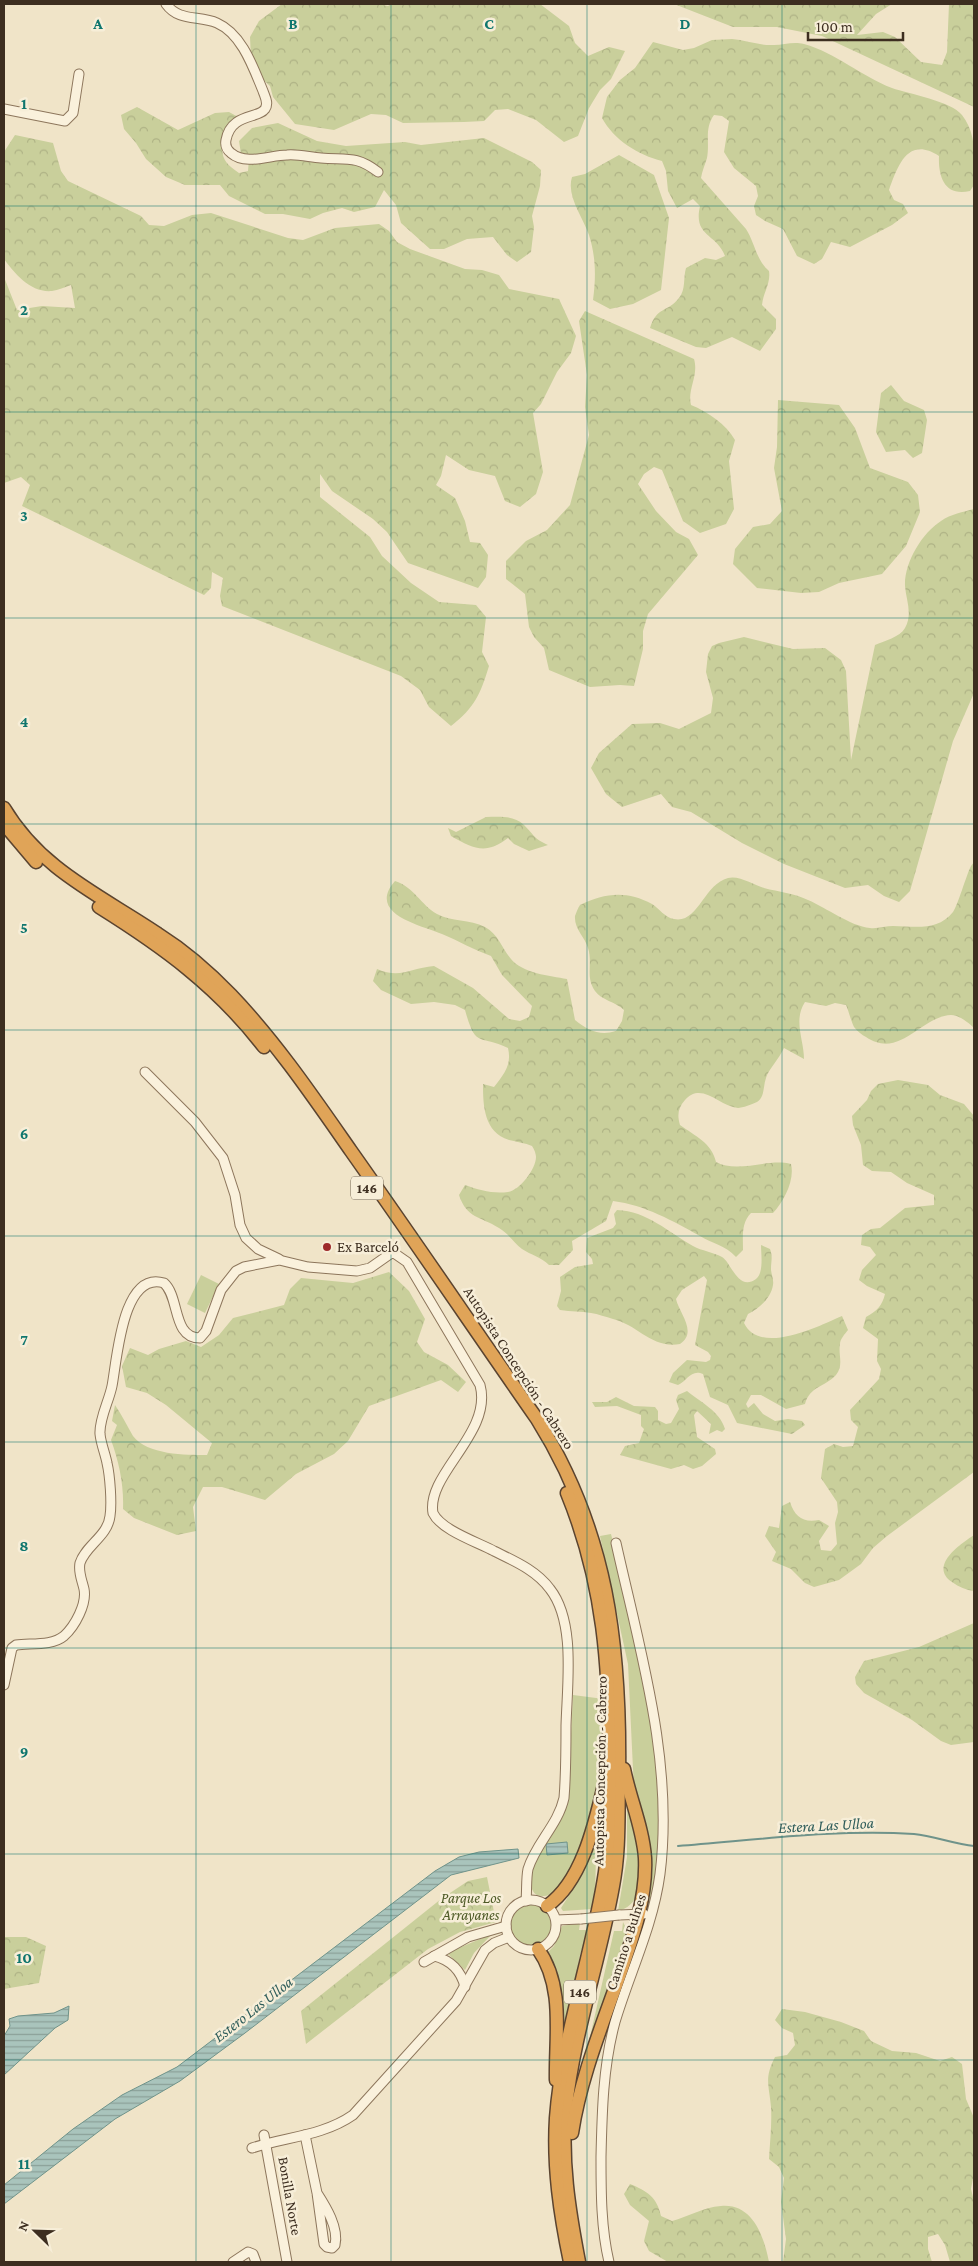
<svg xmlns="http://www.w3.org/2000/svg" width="978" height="2266" viewBox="0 0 978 2266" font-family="'Crimson Pro',serif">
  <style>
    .grass { fill: #c9cf9b }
    .forest { fill: url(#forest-crowns) }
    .water { fill: url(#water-rules); stroke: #6f938a }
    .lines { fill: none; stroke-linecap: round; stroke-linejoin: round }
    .stream { stroke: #6f938a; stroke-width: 2 }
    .minor-casing { stroke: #8d765c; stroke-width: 11 }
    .highway-casing { stroke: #5b4430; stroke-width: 15 }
    .minor { stroke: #faf1dc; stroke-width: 9 }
    .highway { stroke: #e0a458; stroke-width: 12 }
    .minor-bridge-casing { stroke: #8d765c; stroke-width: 11; stroke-linecap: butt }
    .minor-bridge { stroke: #faf1dc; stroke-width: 9 }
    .grid { fill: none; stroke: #0f766e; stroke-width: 1; stroke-opacity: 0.55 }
    .poi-dot { fill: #9e2a2b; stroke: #f7eed8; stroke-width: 2 }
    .labels { text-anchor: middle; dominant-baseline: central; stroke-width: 5; stroke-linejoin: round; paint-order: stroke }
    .shield { fill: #f7eed8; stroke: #756857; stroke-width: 1 }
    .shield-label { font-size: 14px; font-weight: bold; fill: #3d2e20 }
    .poi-label { font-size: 15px; fill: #3d2e20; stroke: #f7eed8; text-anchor: start }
    .street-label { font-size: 15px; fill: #3d2e20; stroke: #f7eed8 }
    .park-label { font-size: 15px; font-style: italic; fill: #4d5a26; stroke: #f7eed8 }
    .water-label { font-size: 16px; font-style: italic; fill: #2f5d5a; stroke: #f7eed8 }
    .grid-label { font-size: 16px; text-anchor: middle; font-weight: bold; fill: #0f766e; stroke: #f7eed8; stroke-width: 5; stroke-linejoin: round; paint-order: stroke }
  </style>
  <defs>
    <pattern id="forest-crowns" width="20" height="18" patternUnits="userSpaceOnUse" patternTransform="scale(1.25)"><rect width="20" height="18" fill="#c9cf9b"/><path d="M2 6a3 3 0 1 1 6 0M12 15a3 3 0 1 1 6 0" fill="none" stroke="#aeb285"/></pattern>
    <pattern id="water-rules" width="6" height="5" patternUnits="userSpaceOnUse" patternTransform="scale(1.25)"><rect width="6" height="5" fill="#a9c4bc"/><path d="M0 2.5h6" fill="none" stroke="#8ba098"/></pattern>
  </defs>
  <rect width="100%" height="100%" fill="#f0e4c8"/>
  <g class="grass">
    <polygon points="201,1275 219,1284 205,1313 187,1304"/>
    <path d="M611,1534C636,1637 665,1745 658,1852C657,1870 657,1892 650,1908L645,1906L651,1856L634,1790L628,1664L600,1536Z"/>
    <path d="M573,1695L604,1699C603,1726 604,1753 601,1780C599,1796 571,1878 561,1887C557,1891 550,1896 544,1896C526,1898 531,1873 533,1863L568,1795Z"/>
    <path d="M627,1803C635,1830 659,1901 618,1911L627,1857Z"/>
    <polygon points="603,1811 603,1853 596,1853 595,1899 592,1909 563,1911 561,1908 580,1878"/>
    <circle cx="531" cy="1925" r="21"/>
    <polygon points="623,1922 629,1934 580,2081 614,1931 622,1931"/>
    <polygon points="580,1923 579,1930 588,1930 580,1955 561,2053 546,1954 554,1946 562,1926"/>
    <polygon points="492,1934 474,1953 465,1970 447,1953"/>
  </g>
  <g class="forest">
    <polygon points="282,4 379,4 388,6 391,4 540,4 569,26 575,43 588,56 609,47 625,51 611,79 600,90 589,108 578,136 564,142 536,120 508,109 495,110 484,121 464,122 403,123 386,115 371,114 334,130 295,124 273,97 270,86 257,74 251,58 250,37 259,21"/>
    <polygon points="674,4 892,4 876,14 857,35 883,32 895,37 921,62 942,65 947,52 949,4 974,4 974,107 822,36 777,27 733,27"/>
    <path d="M732,39C746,40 760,46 774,45C784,45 793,41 804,44C836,53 861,76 892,88C909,94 951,101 962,115C978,136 974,160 974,185L970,191C945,197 938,177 939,156C908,136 898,165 889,190L894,200L903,204L908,213L892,225L850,247L831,242L822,259L814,264L797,256L783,229L765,221L756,215L754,206L758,196L756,186L734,168L724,152L729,121L722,116L714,115C704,129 710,142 707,158C705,165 702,171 701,178L746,229C755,243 756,260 769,271C771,283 763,293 762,305L776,319V329L760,351L732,337L706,348L696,347L650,328C657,306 667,313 679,298C686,289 683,278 686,268L705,258L716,260L725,256C716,233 693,237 700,206L693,199L677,208L668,191L666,171L662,161C638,155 614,140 602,118L607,97L620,80L635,68L653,42L683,50L694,48L712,40Z"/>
    <path d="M137,107L178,130L215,113L229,112L240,118C225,140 210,155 239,173L248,171L249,159L241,154L239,141L252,128L278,123L317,141L346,146L405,142L421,145L484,138L532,162L541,170L540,186L532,216L534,227L531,252L517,262L507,255L493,237L467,239L444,249H430L401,223L396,205L384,190L375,207L354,212L342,208L323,213L310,219L283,214H265L229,196L220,185H185L166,177L146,159L136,143L124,129L121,115Z"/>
    <path d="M15,135L53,143L61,171L68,181L141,216L149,225L164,226L192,215L211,213L288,238L303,240L335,228L379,224L389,231L397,242L410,249L465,269L482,270L499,275L509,289L559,299L576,336L571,353L557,372L541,404L533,413L543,472L536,494L520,507L505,501L495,476L469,470L446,455L441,476L436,485L455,498L465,521L470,542L480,543L488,555L486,577L478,588L408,563L387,532L373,519L332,491L320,474V497L370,537L382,556L411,583L439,602L476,605L486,617L482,652L489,666C480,695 475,707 451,726L429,707L420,690L401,676L222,606L220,596L223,578L212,572L211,588L204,595L22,506L30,485L21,477L4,483V277L17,310L42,306L75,308L71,285C65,287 58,290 52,291C31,293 15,274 4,259V152Z"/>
    <path d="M619,155L654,175L669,218L661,290L633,304L610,309L593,300C596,278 596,257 589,235C583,217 566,196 572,177L585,174Z"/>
    <path d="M585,311L694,359C699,376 687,389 691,405C708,412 726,424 735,440L729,461L734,509L726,524L700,533L683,521L662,470L654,467L644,474L638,484L656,511L676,532L689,539L698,555L648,614L643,631V649L634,686L620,685L590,687L549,670L544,648L534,637L529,627L525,594L506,579V561L526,541L547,530L570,505L589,435L585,407L587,375L579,321Z"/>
    <polygon points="891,385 904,401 924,410 927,420 922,453 913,458 905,450 886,452 876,432 881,393"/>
    <polygon points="778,400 839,405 855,428 870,468 908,482 918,495 920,512 906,546 882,574 839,583 819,592 801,593 757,588 733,564 735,549 753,527 770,524 782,511 774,468 777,447"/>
    <path d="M974,509V693L953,741L910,891L899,902L884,896L868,885L845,888L784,864L742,843L691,812L672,807L661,794L622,807L606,794L591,768L599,753L632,724L660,723L679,729L711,713L713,698L706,672L708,654L712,646L719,643L744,637L793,649L825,648L841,660L846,671L851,760L875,645C884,641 900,637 905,628C913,614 906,600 905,586C904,563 922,533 941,521C951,514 963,512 974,509Z"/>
    <path d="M486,817C499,817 514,815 524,825C535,836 533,838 548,845L529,851L514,844L508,838C486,855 474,849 451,836L448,828L456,832Z"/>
    <path d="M974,862V1028C969,1023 959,1015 951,1015C921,1016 900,1060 866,1037C862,1035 857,1031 854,1027C851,1021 849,1012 846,1005L835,1003L826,1006L805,1002C793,1020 804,1040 804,1059L784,1048C779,1059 768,1070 766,1078C763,1086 765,1097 757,1102C753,1104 742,1108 738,1108C720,1107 702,1081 685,1100C678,1108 677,1115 680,1125C695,1136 712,1143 716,1162C738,1174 767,1158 791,1164C795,1180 784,1201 773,1213H751C741,1223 743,1237 743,1250L736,1257C725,1245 713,1244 700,1236C673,1221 645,1205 613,1201L606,1221L572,1241L573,1250L559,1265H549C541,1257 531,1255 522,1249C514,1243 508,1233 499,1228C480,1216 467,1219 459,1195L465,1185C479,1190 493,1194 508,1192C520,1190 536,1169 536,1157C536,1153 534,1149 532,1146C525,1143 517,1142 509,1140C484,1132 483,1106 483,1084L494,1087C504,1074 512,1065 508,1048C478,1034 476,1049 465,1010L455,1005L434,1002L411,1004L381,990L373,981L377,969C400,979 411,968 434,966L473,988L509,1019L520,1021L529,1017L532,1006L502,975L491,956C474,950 459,941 442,934C421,925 366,914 395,881C414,887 421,905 437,914C451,922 470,919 485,927C499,935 501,947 511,959C522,973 550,976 567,979L575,1020C589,1031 600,1036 616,1031L622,1021L624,1010C616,1002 601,1000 595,991C585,977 593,963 588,948C585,937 574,929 575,916C576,913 578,908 580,905C604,893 627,890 652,904C659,908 665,918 674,919C698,924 704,884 728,878C739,875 754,885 764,888C779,892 794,893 808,900C827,908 850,926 870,928C877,929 886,926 893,926C914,926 937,932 953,912C958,905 966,876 971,866Z"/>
    <path d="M898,1080L928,1085L940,1095L964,1104L974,1116V1472L887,1536L873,1548L861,1564L839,1580L814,1587L805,1583L791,1569L772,1561L776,1552L765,1536L769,1526L779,1528L782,1506L790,1502C795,1517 803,1523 819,1520L829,1526L819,1541L821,1550L831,1551L837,1544L835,1523L838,1512L837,1502L821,1478L825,1449L834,1444L843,1447L853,1446L858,1427L851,1420L850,1410L879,1379L881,1369L877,1361L878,1339L863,1328L866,1317C877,1311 882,1306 885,1294L867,1286L859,1280L862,1270L876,1255L870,1247L861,1245L862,1235L871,1229L880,1228L905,1208L934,1205V1195L907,1183L891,1172L872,1171L863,1165L861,1145L853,1125L852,1116L867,1100L871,1091L878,1084Z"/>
    <path d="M617,1210C647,1211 668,1232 693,1246C702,1251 713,1252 722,1257C731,1262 738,1292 756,1279C764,1273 761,1254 761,1245L770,1249C773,1257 771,1261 771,1269C771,1274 774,1279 773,1285C771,1298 759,1309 748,1314L744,1323C760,1356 819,1326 842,1316L848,1330C845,1334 840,1339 840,1344C838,1355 844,1365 836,1375C825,1387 810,1386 805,1404L786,1409L761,1395H751L746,1404L748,1408L754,1403L763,1414L775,1421L788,1419L802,1421L805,1425L792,1434L737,1423L728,1405L710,1397L703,1374C691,1369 687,1381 678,1385L669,1382L673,1373L687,1360L706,1362L710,1360L711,1356L708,1352L695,1345L707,1280L704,1276L682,1290L676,1299C679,1313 698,1332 680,1344C652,1349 638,1325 613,1319C606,1317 598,1314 591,1313C581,1311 571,1312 560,1310L557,1306L561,1291L560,1277L575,1267L593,1264L592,1259L586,1252L587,1238L613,1228L616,1224L614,1214Z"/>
    <path d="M389,1272L409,1291L425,1319L417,1342L424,1352L448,1365L466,1382L458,1392L441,1380L369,1406L348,1441L334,1454L296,1474L265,1500L222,1487H203L193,1507L196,1531L177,1535L134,1518L123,1509C124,1485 119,1462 111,1440L117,1425L112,1421L115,1405C122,1415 127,1426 133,1436C147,1455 186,1455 207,1455L212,1443L166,1405L147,1393L126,1387L122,1366L130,1348L148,1355L159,1349L186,1341L201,1347L219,1335L233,1318L284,1305L290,1289L301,1278L353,1283Z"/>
    <path d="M687,1391C700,1402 720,1411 725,1429L722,1432L717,1430L709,1434L711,1424L697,1411L694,1415L697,1437L715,1449L716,1454L702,1466L693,1469L684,1465L671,1469L620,1455L625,1446L639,1443L644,1429L641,1426V1415L617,1406L595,1407L592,1402H607L616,1397L634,1406L655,1407L658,1411V1420L666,1424L671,1423L679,1409L676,1400L678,1395Z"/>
    <path d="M974,1535V1591C966,1590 959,1587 952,1582C929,1566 959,1545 974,1535Z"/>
    <polygon points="974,1623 974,1742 951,1745 941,1741 912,1720 864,1693 856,1684 855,1677 864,1661 919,1647"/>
    <polygon points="487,1877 496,1922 460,1932 428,1949 306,2044 301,2011 441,1899 468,1881"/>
    <polygon points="4,1937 26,1937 46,1946 39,1983 4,1989"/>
    <path d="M782,2009L805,2012L841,2022L864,2031L871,2041L892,2051L916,2053L940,2061L952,2057L962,2064L966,2099L974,2118V2173L971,2189L974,2201V2262H950L945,2245L938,2234L928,2237V2249L932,2262H783L786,2239L781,2202L784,2178L779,2167L769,2159C770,2141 772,2124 771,2107C769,2085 764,2078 775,2057L787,2055L795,2045L793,2033L782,2028L775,2020Z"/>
    <path d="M630,2184C647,2191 657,2197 661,2216L672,2221C688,2217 703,2207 721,2206C753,2203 764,2237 769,2262H668L649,2251L644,2241L649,2221L630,2205L624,2194Z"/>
  </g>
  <g class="water">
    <polygon points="567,1842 568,1853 547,1855 546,1844"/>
    <polygon points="518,1849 519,1858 451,1875 245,2033 180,2081 115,2119 4,2204 4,2185 73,2129 122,2095 177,2067 435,1871 459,1857 479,1852"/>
    <polygon points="69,2006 68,2020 55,2028 4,2075 4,2036 10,2026 9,2019 18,2016 54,2013"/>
  </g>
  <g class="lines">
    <path class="stream" d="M678,1846C756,1840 836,1829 914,1834C934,1836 954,1844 974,1846"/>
    <defs>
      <g id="minor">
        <path d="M166,4C179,22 199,15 217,23C242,34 253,67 263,91C265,97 269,103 265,109C258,119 231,113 226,140C225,145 227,150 231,153C246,166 270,155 287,155C298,154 309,157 321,158C346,160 356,155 378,172"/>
        <polyline points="4,109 65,121 73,113 79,74"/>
        <polyline points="145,1072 195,1122 223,1158 235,1195 240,1225 246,1238 258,1249 279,1259"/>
        <path d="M4,1685L12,1648L16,1645C31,1643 52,1646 64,1636C75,1626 87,1604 84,1589C82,1580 78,1572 80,1563C85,1546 108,1536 110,1516C112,1503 110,1476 107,1463C105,1453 101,1444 100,1434C99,1419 109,1401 112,1386C117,1361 122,1270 164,1283C180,1297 172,1338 200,1338L206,1331L221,1290L236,1271L244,1267L279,1260L308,1267L357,1271L370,1268L390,1254L394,1253L407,1262L480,1385C493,1433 426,1474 433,1513C441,1530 477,1542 494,1551C514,1561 536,1570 550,1589C576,1622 567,1685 566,1726C566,1750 566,1774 564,1798C558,1825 536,1843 528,1869C526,1879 527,1890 526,1901"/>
        <circle cx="531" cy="1925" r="25"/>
        <polyline points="619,1915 644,1914"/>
        <polyline points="556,1920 581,1919"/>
        <path d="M434,1956C450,1960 461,1970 465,1987"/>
        <polyline points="424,1962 468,1937 506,1926"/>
        <polyline points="264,2135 287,2262"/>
        <path d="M305,2135L317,2193L324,2244L327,2247L332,2248L335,2245C339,2228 326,2207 317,2193"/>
        <path d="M252,2148C285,2137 323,2136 353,2115L456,2001L485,1950L494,1943L509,1937"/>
        <polyline points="233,2262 248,2252 253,2254 256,2262"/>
        <path d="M609,2262C601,2228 601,2192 601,2157C602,2112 603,2066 615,2022C630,1972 653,1926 660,1874C674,1762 640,1651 616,1543"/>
      </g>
      <g id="highway">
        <path d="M4,808C41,870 100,895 158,934C185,951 209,972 231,995C276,1042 314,1098 351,1151C414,1240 475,1330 537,1419C608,1532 621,1646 619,1777C618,1813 620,1850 613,1886C600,1960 574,2032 566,2107C561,2160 569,2210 579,2262"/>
        <polyline points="4,824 36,862"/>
        <path d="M99,907C163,947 217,986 264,1047"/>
        <path d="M567,1493C604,1583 610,1670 609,1766C609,1801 610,1837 605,1872C593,1953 562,2036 556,2118C553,2167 560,2214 570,2262"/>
        <path d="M547,1906C582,1882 595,1823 604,1785"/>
        <path d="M538,1949C565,1987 555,2037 556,2080"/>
        <path d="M572,2133C580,2080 601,2028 619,1977C632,1940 647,1898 645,1858C643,1828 630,1799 624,1769"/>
      </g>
    </defs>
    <use href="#minor" class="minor-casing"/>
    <use href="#highway" class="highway-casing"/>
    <use href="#minor" class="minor"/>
    <use href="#highway" class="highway"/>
    <defs>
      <polyline id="minor-bridge" points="581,1919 619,1915"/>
    </defs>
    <use href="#minor-bridge" class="minor-bridge-casing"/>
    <use href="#minor-bridge" class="minor-bridge"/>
  </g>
  <path class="grid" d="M196,4V2262M391,4V2262M587,4V2262M782,4V2262M4,206H974M4,412H974M4,618H974M4,824H974M4,1030H974M4,1236H974M4,1442H974M4,1648H974M4,1854H974M4,2060H974"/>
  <circle class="poi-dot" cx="327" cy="1247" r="5"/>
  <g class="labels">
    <g class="shield">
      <rect x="351" y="1176.5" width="32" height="23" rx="4"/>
      <rect x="564" y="1980.5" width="32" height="23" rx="4"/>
    </g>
    <g class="shield-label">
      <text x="367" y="1188">146</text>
      <text x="580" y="1992">146</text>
    </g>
    <g class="poi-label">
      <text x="337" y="1247">Ex Barceló</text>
    </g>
    <g class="street-label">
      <text transform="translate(519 1368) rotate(57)">Autopista Concepción - Cabrero</text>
      <text transform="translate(600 1771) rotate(-89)">Autopista Concepción - Cabrero</text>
      <text transform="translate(626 1942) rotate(-72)">Camino a Bulnes</text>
      <text transform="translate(290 2196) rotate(80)">Bonilla Norte</text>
    </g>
    <g class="park-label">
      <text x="471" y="1898">Parque Los<tspan x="471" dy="17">Arrayanes</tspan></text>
    </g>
    <g class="water-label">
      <text transform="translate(826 1825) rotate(-3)">Estera Las Ulloa</text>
      <text transform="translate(253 2009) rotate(-38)">Estero Las Ulloa</text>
    </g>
  </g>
  <g class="grid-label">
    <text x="98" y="29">A</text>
    <text x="293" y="29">B</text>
    <text x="489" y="29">C</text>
    <text x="685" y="29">D</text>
    <text x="24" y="109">1</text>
    <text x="24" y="315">2</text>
    <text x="24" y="521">3</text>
    <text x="24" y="727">4</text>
    <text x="24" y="933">5</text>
    <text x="24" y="1139">6</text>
    <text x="24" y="1345">7</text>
    <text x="24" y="1551">8</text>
    <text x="24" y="1757">9</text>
    <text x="24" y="1963">10</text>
    <text x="24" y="2169">11</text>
  </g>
  <rect width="978" height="2266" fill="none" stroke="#3d2e20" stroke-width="10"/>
  <g transform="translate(35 2231) rotate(293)" stroke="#f7eed8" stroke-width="4" paint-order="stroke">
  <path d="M0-4L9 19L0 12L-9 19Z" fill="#3d2e20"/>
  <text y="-8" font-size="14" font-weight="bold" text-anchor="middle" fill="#3d2e20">N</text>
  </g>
  <path d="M808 32v8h95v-8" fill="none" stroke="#3d2e20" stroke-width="2.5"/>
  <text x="816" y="32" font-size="15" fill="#3d2e20" stroke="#f7eed8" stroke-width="4" paint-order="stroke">100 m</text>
</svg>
